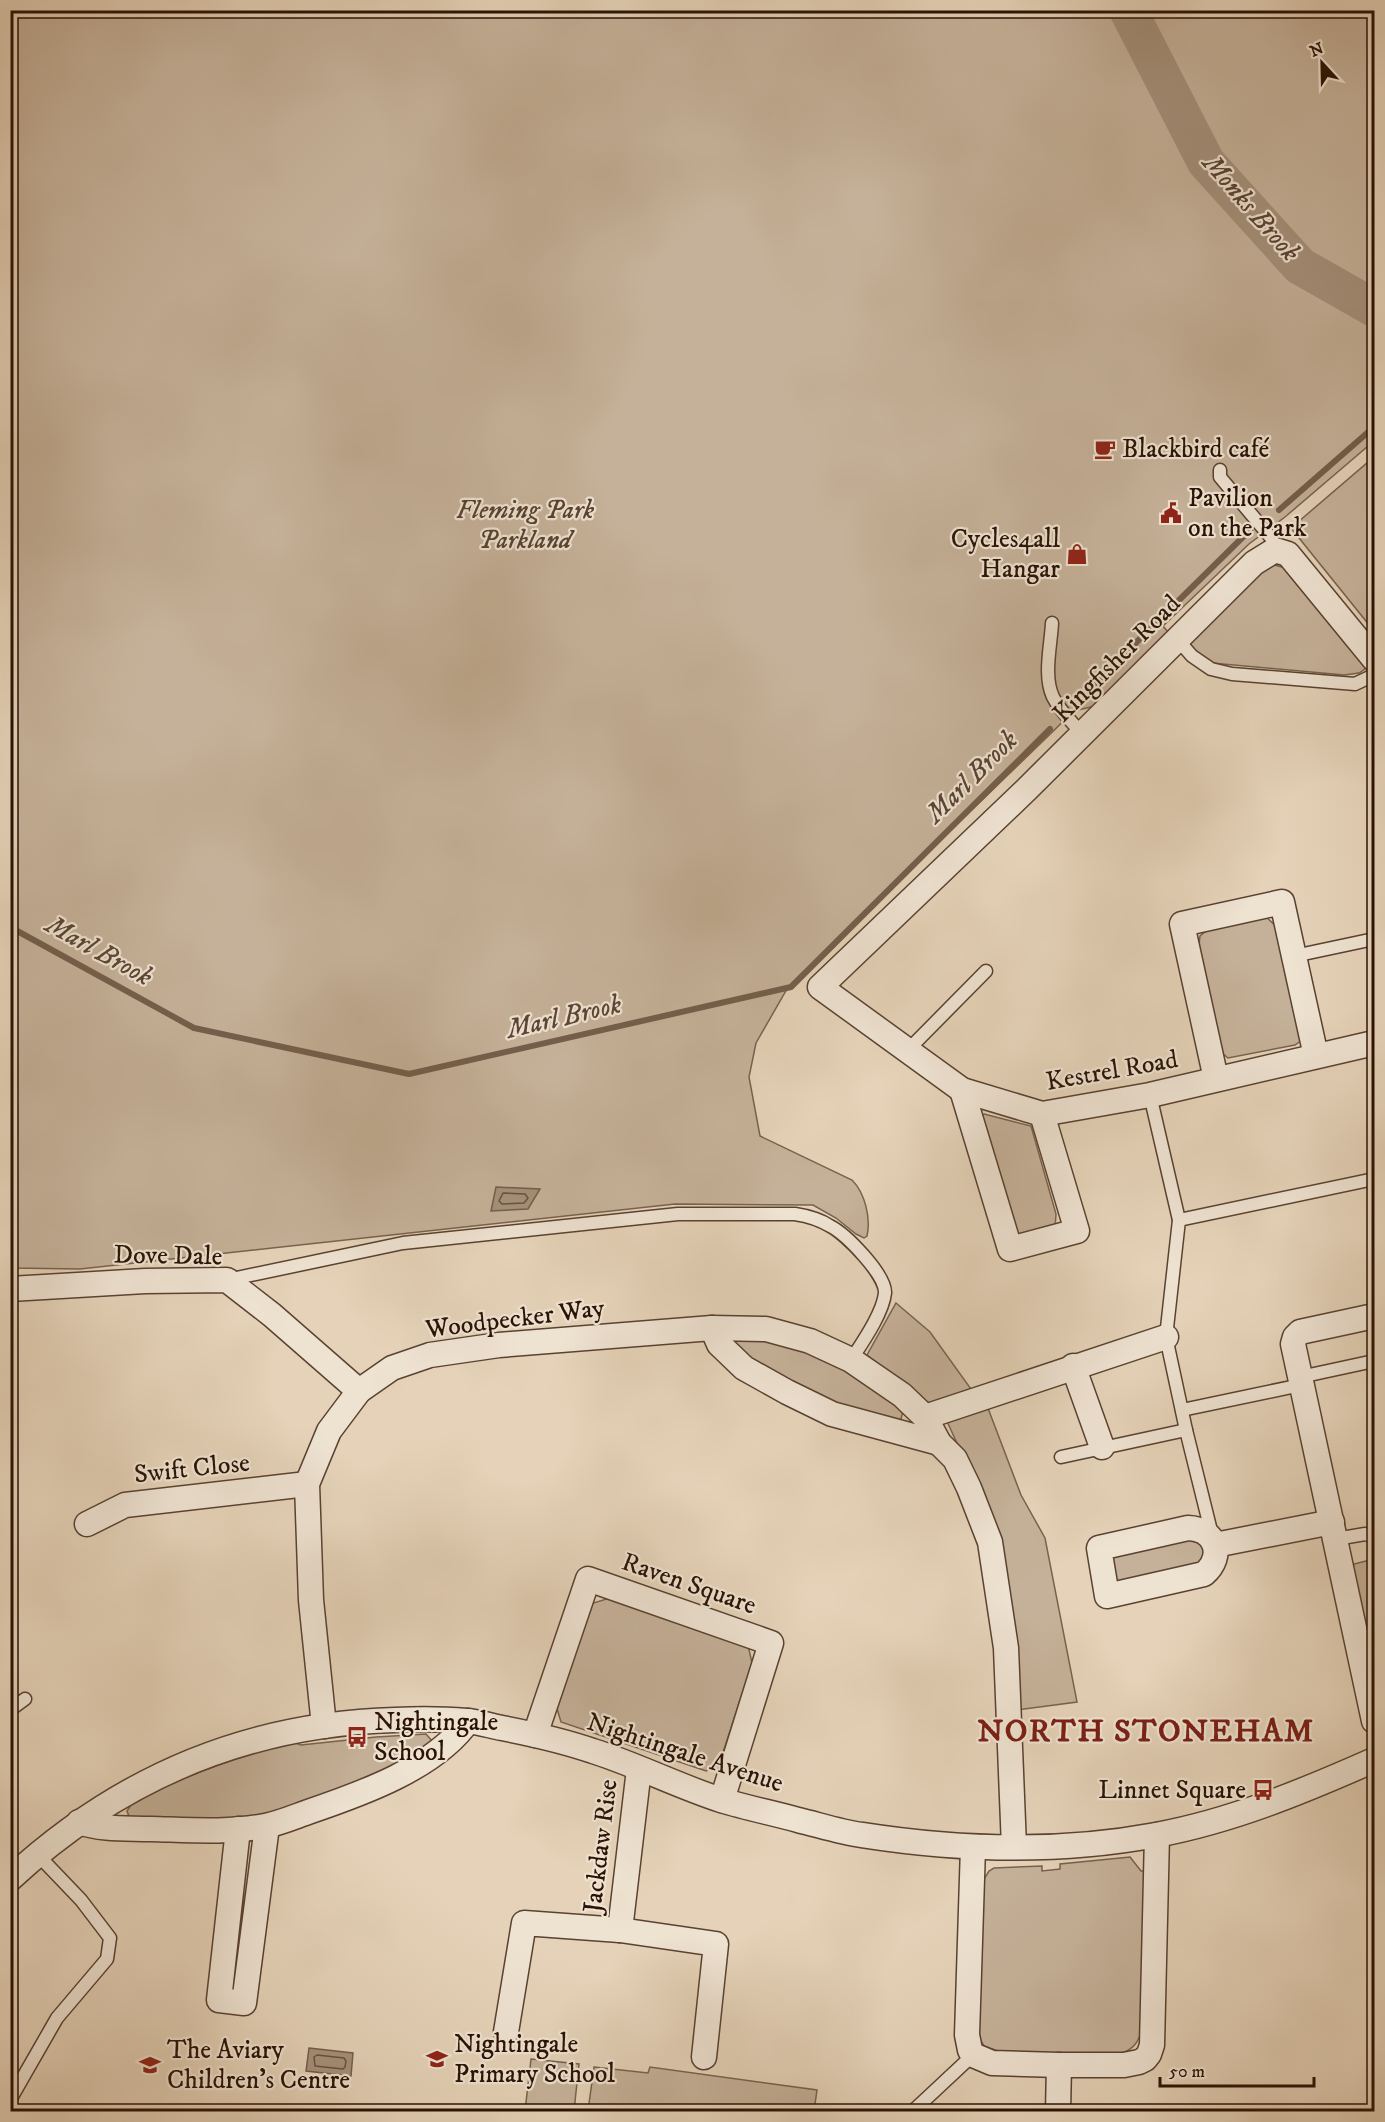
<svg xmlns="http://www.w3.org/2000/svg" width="1385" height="2122" viewBox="0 0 1385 2122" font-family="'IM FELL DW Pica',serif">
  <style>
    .green { fill: #c5b199; stroke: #78624e; stroke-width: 1.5 }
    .water { fill: #a5917b; stroke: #745e4b; stroke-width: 1.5 }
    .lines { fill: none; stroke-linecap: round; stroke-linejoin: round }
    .shore { stroke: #685240; stroke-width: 1.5 }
    .stream { stroke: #745e4b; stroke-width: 6 }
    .river { stroke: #a5917b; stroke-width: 38 }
    .service-casing { stroke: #594231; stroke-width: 15 }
    .minor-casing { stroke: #594231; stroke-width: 27 }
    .service { stroke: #eee2d1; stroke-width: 12 }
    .minor { stroke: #eee2d1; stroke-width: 24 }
    .labels { text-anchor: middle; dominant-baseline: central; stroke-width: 4.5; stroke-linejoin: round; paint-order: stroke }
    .poi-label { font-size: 26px; fill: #2a1204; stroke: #eee2d1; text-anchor: start }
    .park-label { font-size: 26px; font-style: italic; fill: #584231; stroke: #eee2d1 }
    .street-label { font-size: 26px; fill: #2a1204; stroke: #eee2d1 }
    .water-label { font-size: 27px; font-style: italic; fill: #5b4534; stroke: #eee2d1 }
    .district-label { font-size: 32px; font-weight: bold; letter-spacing: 1.5px; fill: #7a1f14; stroke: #eee2d1 }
  </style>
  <rect width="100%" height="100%" fill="#e5d2b8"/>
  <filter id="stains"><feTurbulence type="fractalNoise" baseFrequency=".00333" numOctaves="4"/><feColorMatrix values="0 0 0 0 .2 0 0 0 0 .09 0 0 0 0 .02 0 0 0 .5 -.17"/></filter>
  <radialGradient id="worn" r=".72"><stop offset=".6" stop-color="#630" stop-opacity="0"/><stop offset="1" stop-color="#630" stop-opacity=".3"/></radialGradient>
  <g class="green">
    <path d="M11,11H1374V441L1285,517L1249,544L1163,626L1168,632L1099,705L1074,711L787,989L756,1043L749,1077L760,1136L852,1180C865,1193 871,1218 867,1236L864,1238L856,1234L836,1218L813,1205L675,1204L80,1269L11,1268Z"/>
    <polygon points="1374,457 1374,631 1291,528"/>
    <polygon points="1274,565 1286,568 1366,666 1365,669 1359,673 1344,675 1212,663 1204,659 1187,643 1263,567"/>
    <polygon points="1266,917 1277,927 1302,1040 1295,1045 1228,1058 1222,1053 1199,945 1200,936 1211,927"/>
    <polygon points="984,1114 1031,1126 1056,1214 1055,1228 1019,1236 1013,1232 980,1118"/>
    <polygon points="896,1303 930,1332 971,1389 928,1404 867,1355"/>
    <polygon points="736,1334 793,1346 854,1373 903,1411 901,1419 893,1424 865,1417 765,1375 730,1340"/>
    <polygon points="986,1403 1021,1495 1045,1538 1077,1702 1017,1710 978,1489 945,1417"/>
    <polygon points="1188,1528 1215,1561 1107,1596 1099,1548"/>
    <polygon points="1374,1559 1374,1675 1350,1565"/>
    <polygon points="613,1597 748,1645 752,1663 719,1765 706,1771 561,1722 555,1702 590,1604"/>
    <path d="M426,1734L432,1741L428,1751L301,1807L235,1821L130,1819L127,1811L132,1803C184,1775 236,1757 293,1742L301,1745L376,1737Z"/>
    <path d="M1130,1857L1141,1871H1145L1144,2022C1140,2038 1137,2049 1119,2054L1012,2056L984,2046L978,2036L984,1879L989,1871L994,1868L1042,1866V1871L1060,1869V1864Z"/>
    <polygon points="531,2059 579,2064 574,2111 525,2111"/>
    <polygon points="594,2067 648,2073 650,2067 817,2090 814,2111 588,2111"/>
  </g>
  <g class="water">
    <polygon points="496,1187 540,1189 528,1209 491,1211"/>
    <polygon points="309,2048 353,2053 351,2076 306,2071"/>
  </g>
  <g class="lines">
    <g class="shore">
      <polygon points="503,1193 525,1194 528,1198 524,1203 502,1204 499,1201"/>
      <polygon points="317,2055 344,2058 346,2061 345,2067 343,2069 315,2066 314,2057"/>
    </g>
    <g class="stream">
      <polyline points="1279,510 1374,427"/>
      <polyline points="1076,702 1250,530"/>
      <polyline points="10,927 194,1028 409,1074 791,987 1050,729"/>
    </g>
    <polyline class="river" points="1128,10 1206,162 1300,266 1374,308"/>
    <defs>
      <g id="service">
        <polyline points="1220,470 1220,477 1272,539 1275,550"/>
        <path d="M1052,623C1051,645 1043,676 1053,697C1060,711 1073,723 1082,734"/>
        <polyline points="1177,639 1192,656 1211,669 1232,674 1355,684 1374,675"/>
        <polyline points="1294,956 1374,939"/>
        <polyline points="908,1050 986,971"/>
        <polyline points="1150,1095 1179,1220 1166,1337 1186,1430 1212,1535"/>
        <polyline points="1179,1220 1374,1179"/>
        <path d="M227,1280L403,1243L678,1214H795C808,1216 819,1219 830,1226C846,1234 886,1275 885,1293C883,1313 862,1343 851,1360"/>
        <polyline points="1300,1377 1374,1361"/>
        <polyline points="1182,1410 1301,1385"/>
        <polyline points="1061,1457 1186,1430"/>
        <polyline points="1336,1539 1365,1534 1374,1537"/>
        <polyline points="10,1710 25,1699"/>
        <polyline points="10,2100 57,2018 107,1959 110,1938 81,1900 37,1854"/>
        <polyline points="912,2112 973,2055"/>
      </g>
      <g id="minor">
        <polyline points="1374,659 1288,554 1275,550 1254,563 1026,790 820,987 962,1090 1042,1114 1150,1095 1374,1043"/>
        <polyline points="1216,1079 1182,924 1282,902 1316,1056"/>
        <polyline points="962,1090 1010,1249 1077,1231 1042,1114"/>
        <polyline points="10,1289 145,1281 227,1280 272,1315 359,1391"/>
        <polyline points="1374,1316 1300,1332 1295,1337 1293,1344 1374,1721"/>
        <polyline points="712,1328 719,1344 744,1368 787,1392 832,1414 939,1443"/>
        <polyline points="1073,1366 1102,1447"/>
        <polyline points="925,1417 1166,1337"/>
        <polyline points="87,1524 125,1505 307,1484"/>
        <path d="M1188,1528C1216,1529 1225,1556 1204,1574L1107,1596L1099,1548Z"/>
        <polyline points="1215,1545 1332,1522"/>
        <polyline points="324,1726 311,1600 307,1484 329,1431 359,1391 392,1368 430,1355 499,1345 712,1328 766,1329 810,1341 851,1360 902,1395 925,1417 939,1443 955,1459 969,1488 990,1542 1006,1648 1014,1847"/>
        <polyline points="535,1735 588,1579 771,1643 722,1800"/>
        <path d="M79,1822C103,1830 126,1828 151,1829C189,1830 228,1833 265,1826C280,1823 294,1817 308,1812C361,1794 435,1768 468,1721"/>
        <polyline points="238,1829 219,2000 244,2003 267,1826"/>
        <polyline points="973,1847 967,2035 970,2050 973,2055 992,2063 1059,2065 1124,2065 1139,2062 1145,2059 1149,2054 1152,2045 1157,1835"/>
        <path d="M10,1879C119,1778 246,1724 395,1720C419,1719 443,1719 467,1721C479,1722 491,1726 502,1728C533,1734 564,1741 593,1751C637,1765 678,1786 721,1800C747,1808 773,1813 798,1820C819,1825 840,1832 862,1835C958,1850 1060,1853 1156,1835C1232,1821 1304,1791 1374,1760"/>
        <polyline points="620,1930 639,1769"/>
        <polyline points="506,2032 524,1923 620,1930 716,1944 704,2057"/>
        <polyline points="1058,2112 1059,2065"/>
      </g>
    </defs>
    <use href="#service" class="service-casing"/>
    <use href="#minor" class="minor-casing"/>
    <use href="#service" class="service"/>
    <use href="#minor" class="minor"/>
  </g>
  <defs>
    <symbol id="cafe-bare" viewBox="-9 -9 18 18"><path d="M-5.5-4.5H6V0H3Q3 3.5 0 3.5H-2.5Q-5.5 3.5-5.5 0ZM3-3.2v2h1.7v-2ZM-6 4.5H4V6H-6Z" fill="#8f2418" stroke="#eee2d1" stroke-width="2.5" paint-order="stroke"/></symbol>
    <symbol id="civic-bare" viewBox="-9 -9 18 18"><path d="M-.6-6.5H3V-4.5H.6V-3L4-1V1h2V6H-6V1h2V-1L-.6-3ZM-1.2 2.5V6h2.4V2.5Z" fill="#8f2418" stroke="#eee2d1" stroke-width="2.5" paint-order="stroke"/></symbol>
    <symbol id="shop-bare" viewBox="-9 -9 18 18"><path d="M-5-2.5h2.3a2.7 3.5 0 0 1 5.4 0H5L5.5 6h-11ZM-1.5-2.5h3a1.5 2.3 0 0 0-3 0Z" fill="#8f2418" stroke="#eee2d1" stroke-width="2.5" paint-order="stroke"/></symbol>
    <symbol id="bus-bare" viewBox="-9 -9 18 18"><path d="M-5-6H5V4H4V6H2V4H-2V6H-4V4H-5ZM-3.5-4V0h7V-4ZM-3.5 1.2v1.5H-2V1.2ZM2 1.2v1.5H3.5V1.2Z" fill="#8f2418" stroke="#eee2d1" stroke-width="2.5" paint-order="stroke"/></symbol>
    <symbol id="school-bare" viewBox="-9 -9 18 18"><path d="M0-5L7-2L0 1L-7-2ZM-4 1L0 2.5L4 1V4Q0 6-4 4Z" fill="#8f2418" stroke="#eee2d1" stroke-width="2.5" paint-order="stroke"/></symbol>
  </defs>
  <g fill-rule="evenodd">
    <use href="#cafe-bare" x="1090" y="434" width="30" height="30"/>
    <use href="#civic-bare" x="1156" y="498" width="30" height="30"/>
    <use href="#shop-bare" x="1062" y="539" width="30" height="30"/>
    <use href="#bus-bare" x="342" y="1722" width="30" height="30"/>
    <use href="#bus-bare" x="1248" y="1775" width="30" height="30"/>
    <use href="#school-bare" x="422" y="2044" width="30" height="30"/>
    <use href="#school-bare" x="135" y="2050" width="30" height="30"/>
  </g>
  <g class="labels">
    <g class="poi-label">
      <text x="1122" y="449">Blackbird café</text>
      <text x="1188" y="498">Pavilion<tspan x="1188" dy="30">on the Park</tspan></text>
      <text x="1060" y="539" text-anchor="end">Cycles4all<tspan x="1060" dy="30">Hangar</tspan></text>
      <text x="374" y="1722">Nightingale<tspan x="374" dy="30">School</tspan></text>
      <text x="1246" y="1790" text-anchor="end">Linnet Square</text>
      <text x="454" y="2044">Nightingale<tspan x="454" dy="30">Primary School</tspan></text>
      <text x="167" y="2050">The Aviary<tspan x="167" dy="30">Children's Centre</tspan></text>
    </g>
    <g class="park-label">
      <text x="525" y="510">Fleming Park<tspan x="525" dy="30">Parkland</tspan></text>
    </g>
    <g class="street-label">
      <text transform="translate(1117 659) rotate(-45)">Kingfisher Road</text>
      <text transform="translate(1112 1071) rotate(-10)">Kestrel Road</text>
      <text transform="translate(168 1256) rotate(1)">Dove Dale</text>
      <text transform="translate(515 1319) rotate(-7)">Woodpecker Way</text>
      <text transform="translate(192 1469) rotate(-6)">Swift Close</text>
      <text transform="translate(689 1584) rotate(19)">Raven Square</text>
      <text transform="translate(685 1753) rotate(18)">Nightingale Avenue</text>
      <text transform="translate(601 1846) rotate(-83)">Jackdaw Rise</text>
    </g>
    <g class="water-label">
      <text transform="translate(1251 208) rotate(49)">Monks Brook</text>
      <text transform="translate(972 777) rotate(-45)">Marl Brook</text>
      <text transform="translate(99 951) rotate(29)">Marl Brook</text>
      <text transform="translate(564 1017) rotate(-13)">Marl Brook</text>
    </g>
    <g class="district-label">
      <text x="1146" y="1732">NORTH STONEHAM</text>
    </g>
  </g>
  <rect width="1385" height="2122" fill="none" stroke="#e5d2b8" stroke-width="36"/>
  <rect x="12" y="12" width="1361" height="2098" fill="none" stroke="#2a1204" stroke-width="3"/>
  <rect x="18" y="18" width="1349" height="2086" fill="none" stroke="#2a1204" stroke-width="1.5"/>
  <g transform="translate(1322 63) rotate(338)" stroke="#eee2d1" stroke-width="4.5" paint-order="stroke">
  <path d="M0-4.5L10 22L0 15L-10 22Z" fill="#2a1204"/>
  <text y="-9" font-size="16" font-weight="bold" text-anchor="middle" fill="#2a1204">N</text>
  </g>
  <path d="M1160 2077v9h154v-9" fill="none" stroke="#2a1204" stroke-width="3"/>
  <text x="1169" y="2077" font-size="18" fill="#2a1204" stroke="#eee2d1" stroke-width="4.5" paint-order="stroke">50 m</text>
  <rect width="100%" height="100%" filter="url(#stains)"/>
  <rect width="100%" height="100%" fill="url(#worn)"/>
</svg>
